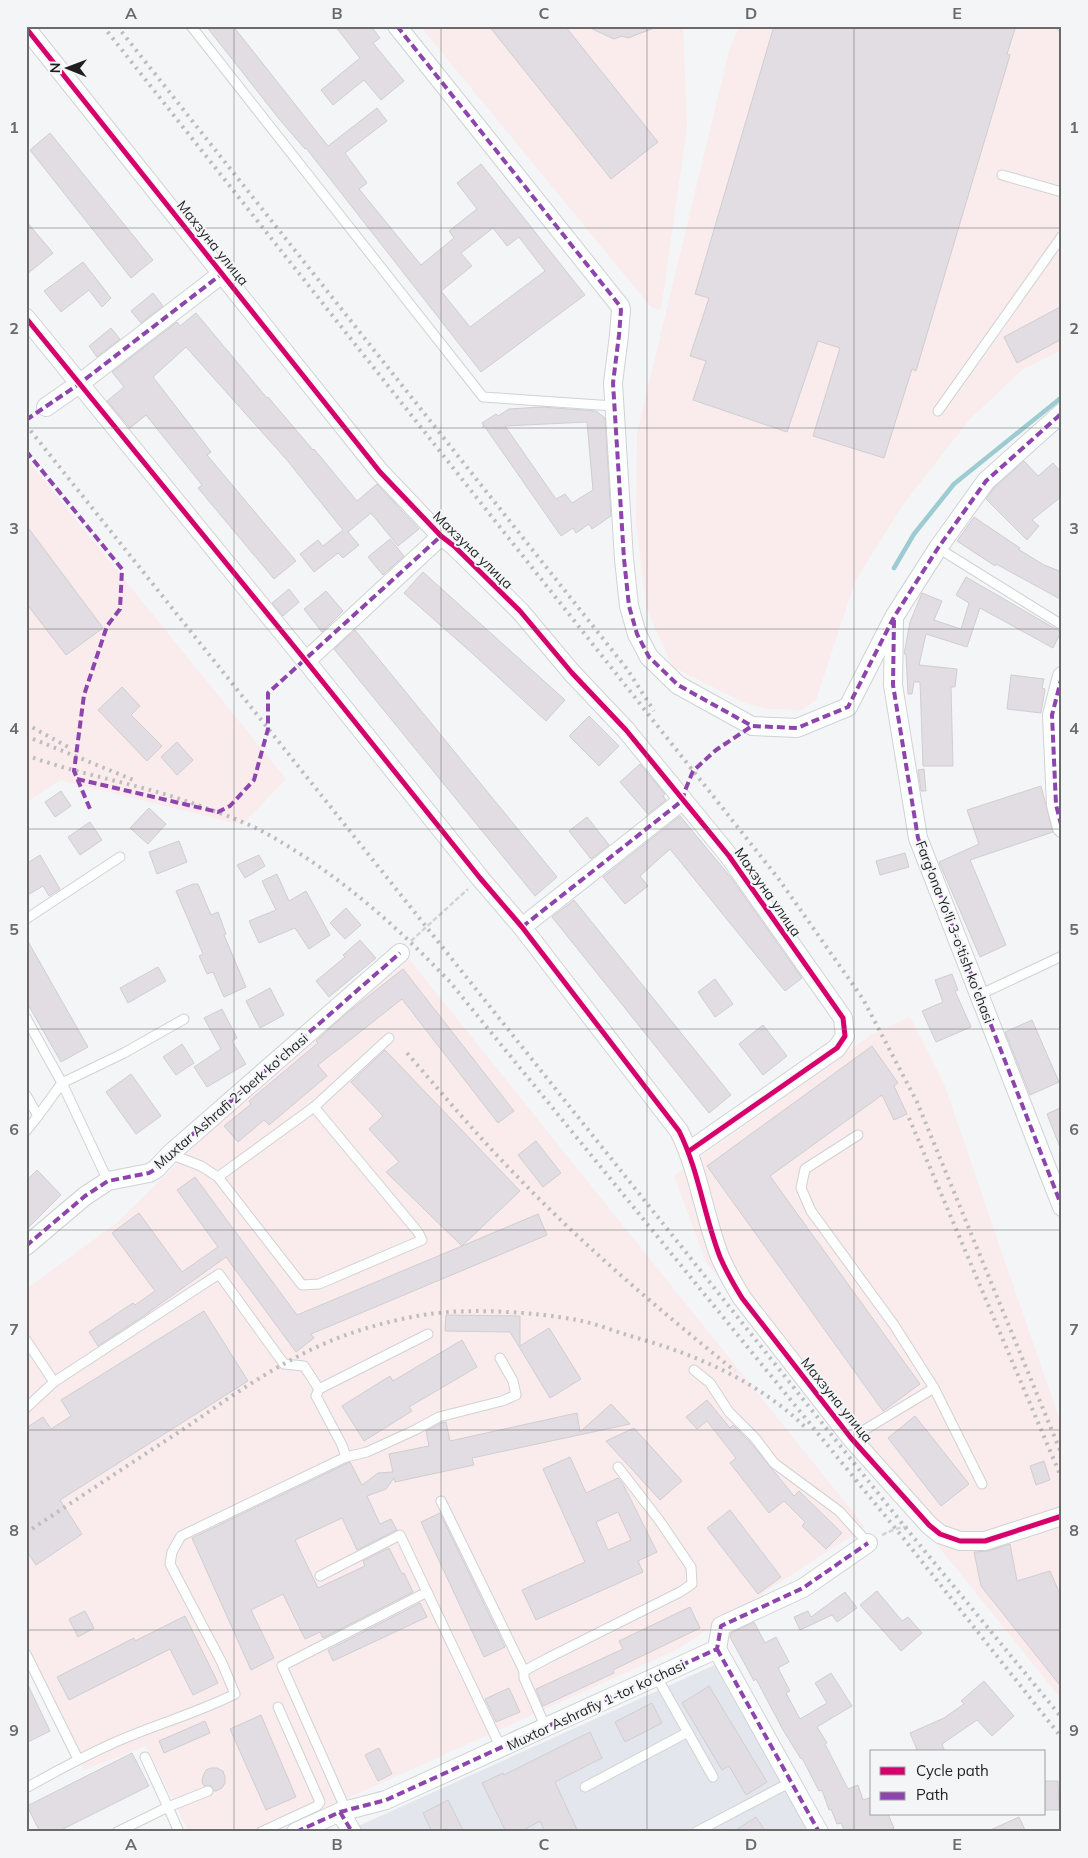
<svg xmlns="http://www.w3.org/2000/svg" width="1088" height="1858" viewBox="0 0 1088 1858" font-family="Mulish,sans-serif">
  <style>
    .built { fill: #e3e6ec }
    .industrial { fill: #faebed }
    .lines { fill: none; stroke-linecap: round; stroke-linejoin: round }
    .stream { stroke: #9dcbd2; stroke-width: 4.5 }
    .building { fill: #e2dce3; stroke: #cfced0; fill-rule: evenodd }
    .service-casing { stroke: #d1d2d3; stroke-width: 11 }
    .minor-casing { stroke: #d1d2d3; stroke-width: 20 }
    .path { stroke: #d3d3d4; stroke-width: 2.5; stroke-dasharray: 5 2.5; stroke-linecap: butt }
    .service { stroke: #fdfefe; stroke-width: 9 }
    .minor { stroke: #fdfefe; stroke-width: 18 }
    .rail { stroke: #bdbdbe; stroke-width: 4; stroke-dasharray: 2.5 5; stroke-linecap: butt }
    .quiet { stroke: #8e44ad; stroke-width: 4; stroke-dasharray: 8 4; stroke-linecap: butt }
    .cycleway-casing { stroke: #f3f5f7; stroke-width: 8 }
    .cycleway { stroke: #d6006c; stroke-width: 5 }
    .grid { fill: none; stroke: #6a6a6b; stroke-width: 1; stroke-opacity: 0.55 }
    .labels { text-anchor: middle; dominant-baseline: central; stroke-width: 4; stroke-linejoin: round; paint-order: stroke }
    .street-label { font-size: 14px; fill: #1f1f20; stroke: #f3f5f7 }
    .neatline { fill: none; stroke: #6a6a6b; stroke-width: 2 }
    .grid-label { font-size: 16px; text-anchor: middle; font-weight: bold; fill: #6a6a6b }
  </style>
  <rect width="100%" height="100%" fill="#f4f5f6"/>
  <polygon class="built" points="721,1662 816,1832 356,1832 354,1828"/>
  <g class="industrial">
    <polygon points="420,26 683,26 687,127 661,310 651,307"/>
    <polygon points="740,26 1062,26 1062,350 1022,370 969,420 902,506 855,581 816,700 802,710 769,709 745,703 673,667 647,610 636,523 637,433 730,47"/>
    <polygon points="26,458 286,779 242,825 60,780 26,803"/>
    <polygon points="409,959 865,1527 676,1650 273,1832 189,1832 146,1746 84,1770 30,1667 26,1668 26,1289 117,1223 274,1067 400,968"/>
    <polygon points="910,1017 944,1084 1062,1427 1062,1700 851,1438 706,1262 674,1176 872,1034"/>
  </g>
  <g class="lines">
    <polyline class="stream" points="894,568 914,534 954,484 1062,397"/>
  </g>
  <g class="building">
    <path d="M206,26H233L328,146L377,108L387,121L345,153L367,183L359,189L421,265L454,238L449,231L477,209L457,183L481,164L585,295L481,372L306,148L305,149L280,120ZM493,228L507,246L519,237L545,271L470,327L441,291L472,266L461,253Z"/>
    <polygon points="335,26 371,26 380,38 373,43 404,81 381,100 364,80 333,105 321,90 360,58"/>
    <polygon points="489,26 565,26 658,142 611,179"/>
    <polygon points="586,26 657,26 657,27 628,38 622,36 614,39"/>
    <polygon points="774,26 1016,26 1007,54 1010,55 916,371 912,369 884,458 813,436 840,348 818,341 787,432 693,400 706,361 690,356 709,298 695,294"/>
    <polygon points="50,133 153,260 131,278 30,150"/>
    <polygon points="26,221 53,253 26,275"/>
    <polygon points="83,262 111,298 102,307 89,290 61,312 44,291"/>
    <polygon points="153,293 163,306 141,323 131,311"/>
    <polygon points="1062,306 1062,339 1017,363 1004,337"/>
    <polygon points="196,313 267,398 268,397 313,450 314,449 357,501 377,484 419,529 398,546 371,513 348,532 359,545 343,558 338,553 314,572 300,554 318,540 323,546 343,530 286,459 186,347 153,377 211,452 207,455 296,561 274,579 198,488 202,485 146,415 130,428 107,401 124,387 112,372 177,322 180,326"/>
    <polygon points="111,328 120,339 97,357 89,346"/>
    <path d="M541,407L596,411L605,418L611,516L592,529L589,524L576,533L573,528L561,536L485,427H482L484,426L482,423L496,414L498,416L509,409ZM587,422L593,490L572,503L565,494L556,499L505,426Z"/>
    <polygon points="1024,461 1038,476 1053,463 1062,473 1062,496 1032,520 1039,526 1027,540 986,499 994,488"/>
    <polygon points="974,517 1020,548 1018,549 1044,565 1062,572 1062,600 996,564 995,566 957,541"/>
    <polygon points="26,525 103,628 66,655 26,603"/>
    <polygon points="390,539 404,556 383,575 368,557"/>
    <polygon points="423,572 565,700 546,721 473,654 404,593"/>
    <polygon points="966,577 1061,632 1053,648 980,608 967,647 926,634 919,665 957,669 955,687 951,687 953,766 923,766 920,682 914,682 912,694 908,694 906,654 904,654 910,622 922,593 942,601 934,620 961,629 969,603 956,595"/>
    <polygon points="289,589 299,602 283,616 272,603"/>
    <polygon points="326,591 343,611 322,632 304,609"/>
    <polygon points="355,630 557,877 535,896 334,649"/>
    <polygon points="1011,675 1044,679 1042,688 1045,689 1041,713 1007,709"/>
    <polygon points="122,687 140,706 131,715 162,746 147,761 98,710"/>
    <polygon points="589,716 619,746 599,766 569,736"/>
    <polygon points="177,742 193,760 177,775 161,757"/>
    <polygon points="640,764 665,794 663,796 666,800 648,814 620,782"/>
    <polygon points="924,769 926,791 921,791 918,770"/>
    <polygon points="1041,786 1053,832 970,860 1006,945 980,957 939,862 979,844 967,810"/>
    <polygon points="61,791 71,806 55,817 45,802"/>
    <polygon points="149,808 166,824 148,844 130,828"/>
    <polygon points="680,816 732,879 802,978 785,991 670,849 640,876 648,886 625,904 603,877"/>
    <polygon points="587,817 609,845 591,859 569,831"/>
    <polygon points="90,822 102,840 80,855 68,837"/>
    <polygon points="179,841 187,862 157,874 149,852"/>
    <polygon points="905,853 909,867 880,875 876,861"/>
    <polygon points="40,855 60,889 49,896 43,886 26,896 26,864"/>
    <polygon points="259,855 265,866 245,878 237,865"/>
    <polygon points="277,874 289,901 306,891 330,935 309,949 295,928 259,943 249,921 276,910 262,881"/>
    <polygon points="193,884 198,884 211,915 218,912 226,934 224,935 246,987 224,997 213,972 207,974 199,956 203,954 176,891"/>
    <polygon points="574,900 731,1095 709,1113 552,917"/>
    <polygon points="346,908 361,925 345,939 330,923"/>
    <polygon points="26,938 88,1047 61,1062 26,1001"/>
    <polygon points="360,940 376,958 329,997 316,981 345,957 343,955"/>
    <polygon points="158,967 166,981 128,1003 120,988"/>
    <polygon points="403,969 514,1111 498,1123 402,999 318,1065 327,1076 269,1125 264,1120 238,1142 224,1126 251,1104 249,1101 318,1043 316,1041 347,1013"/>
    <polygon points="952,974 958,990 955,991 971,1027 936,1042 922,1011 943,1002 935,980"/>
    <polygon points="715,979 733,1004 715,1017 698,992"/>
    <polygon points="270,988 284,1015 260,1028 246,1001"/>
    <polygon points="222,1009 237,1038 232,1041 246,1064 207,1087 194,1067 221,1049 204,1018"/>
    <polygon points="1032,1020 1059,1082 1030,1095 1005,1032"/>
    <polygon points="763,1025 787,1056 763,1075 739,1044"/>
    <polygon points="182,1044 194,1063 176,1075 163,1057"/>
    <polygon points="872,1046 898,1083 894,1086 907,1114 894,1120 882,1095 770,1176 920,1384 883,1411 707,1166"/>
    <polygon points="385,1050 520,1191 462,1246 538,1214 547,1235 311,1334 314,1338 296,1352 226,1257 142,1317 98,1346 89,1332 133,1303 135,1305 155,1291 112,1233 139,1213 182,1272 218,1247 177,1190 195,1177 297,1315 462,1246 386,1172 399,1162 369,1129 383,1116 351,1082"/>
    <polygon points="131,1074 161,1116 136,1134 106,1092"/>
    <polygon points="1062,1107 1062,1150 1061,1150 1047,1114"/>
    <polygon points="536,1141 561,1173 543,1187 518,1155"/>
    <polygon points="37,1170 61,1195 26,1230 26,1181"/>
    <polygon points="204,1311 248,1381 60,1500 82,1534 36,1565 26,1550 26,1428 43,1417 51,1429 71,1416 61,1400"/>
    <polygon points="446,1315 520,1316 520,1346 549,1328 581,1379 550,1398 510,1332 445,1331"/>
    <polygon points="462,1340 477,1367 409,1407 412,1411 364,1441 342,1406 390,1376 393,1381"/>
    <polygon points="707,1400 730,1428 733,1425 750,1442 794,1496 799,1491 842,1533 826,1549 802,1526 805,1522 784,1501 769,1513 730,1463 736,1458 707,1421 697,1429 686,1417"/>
    <polygon points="611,1404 630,1424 472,1458 474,1465 395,1482 394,1478 386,1489 367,1496 380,1524 391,1519 397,1530 357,1550 342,1518 295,1540 318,1588 365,1566 363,1561 389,1548 402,1574 404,1573 413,1592 323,1638 320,1632 305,1639 283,1594 251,1610 274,1658 251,1670 192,1538 350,1462 362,1485 378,1473 393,1472 389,1454 429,1446 426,1431 441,1423 446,1422 450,1441 577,1413 580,1432"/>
    <polygon points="915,1416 969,1484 941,1506 888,1438"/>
    <polygon points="634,1428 682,1481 660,1500 606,1441"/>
    <path d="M570,1457L586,1493L618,1478L623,1484L657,1552L638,1561L643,1572L536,1620L522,1590L585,1562L543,1469ZM618,1512L631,1540L608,1550L596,1522Z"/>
    <polygon points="1044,1461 1050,1480 1036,1485 1030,1466"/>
    <polygon points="730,1510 781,1577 758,1594 707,1528"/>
    <polygon points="440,1513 505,1647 484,1657 421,1522"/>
    <polygon points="1010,1544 1017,1581 1050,1571 1062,1599 1062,1688 981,1586 974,1552 988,1551"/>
    <polygon points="877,1591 902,1621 908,1617 922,1633 901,1651 860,1605"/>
    <polygon points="845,1592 857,1608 837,1622 832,1615 800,1630 794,1617 808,1611 811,1617"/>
    <polygon points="420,1603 427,1617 333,1661 328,1650"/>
    <polygon points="690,1607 700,1628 613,1670 614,1673 543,1706 536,1689 623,1649 619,1641"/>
    <polygon points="85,1611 94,1628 78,1637 69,1619"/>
    <polygon points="185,1616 218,1683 193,1695 170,1649 69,1700 57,1677 134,1638 135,1641"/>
    <polygon points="754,1622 765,1643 776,1637 789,1662 778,1668 790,1691 786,1693 800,1719 827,1703 815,1683 831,1673 852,1706 817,1727 827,1743 825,1744 848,1789 858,1785 863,1800 872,1797 872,1814 888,1814 894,1828 887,1832 845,1832 841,1823 837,1824 831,1809 829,1810 822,1790 819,1791 802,1758 801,1759 783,1730 756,1679 754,1681 730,1637 731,1633"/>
    <polygon points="26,1681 50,1731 26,1743"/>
    <polygon points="984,1681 1014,1716 992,1736 977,1720 942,1744 945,1752 918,1752 910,1733 944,1718 964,1704 961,1701"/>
    <polygon points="709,1686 767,1782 746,1795 729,1766 722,1770 682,1703"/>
    <polygon points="509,1688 520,1712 496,1722 485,1699"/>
    <polygon points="652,1703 662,1723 625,1742 615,1722"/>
    <polygon points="261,1715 296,1797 266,1810 230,1729"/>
    <polygon points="205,1721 210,1733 164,1753 159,1741"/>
    <polygon points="590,1732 602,1758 555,1782 578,1832 545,1832 540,1821 520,1832 506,1832 482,1783 503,1773 504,1775"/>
    <polygon points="379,1748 392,1774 378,1781 365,1755"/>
    <polygon points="132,1753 149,1786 57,1832 40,1832 27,1806"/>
    <polygon points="211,1768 217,1768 223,1771 225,1777 225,1783 222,1788 216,1791 214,1791 211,1786 204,1786 202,1782 203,1776 206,1770"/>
    <polygon points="1044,1781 1058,1781 1059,1810 1044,1810"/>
    <polygon points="448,1800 464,1832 432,1832 423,1813"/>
    <polygon points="756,1817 766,1832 733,1832"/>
    <polygon points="1019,1817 1026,1832 986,1832"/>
  </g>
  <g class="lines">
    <defs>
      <g id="service">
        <polyline points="191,26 483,397 614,406"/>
        <polyline points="1061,26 1062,27"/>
        <polyline points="1002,175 1062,192"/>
        <polyline points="938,411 1062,236"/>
        <polyline points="938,548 1062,625"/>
        <polyline points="26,919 120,857"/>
        <polyline points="979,995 1062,956"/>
        <polyline points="26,1018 62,1083 108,1181"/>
        <polyline points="26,1095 38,1116 62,1083 124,1053 184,1019"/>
        <polyline points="26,1131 38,1116"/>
        <polyline points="858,1135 805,1169 801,1188 811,1211 894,1325 934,1388 982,1484"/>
        <polyline points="170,1154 201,1166 218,1177 302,1285 319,1284 422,1240 418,1232 314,1107"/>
        <polyline points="218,1177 314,1107 389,1038"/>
        <polyline points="26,1340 54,1382 219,1274 284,1364 304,1366 319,1389"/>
        <polyline points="694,1370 710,1383 729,1412 755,1438 774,1463 839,1511 868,1543"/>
        <polyline points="26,1408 54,1382"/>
        <polyline points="851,1438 934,1388"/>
        <polyline points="346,1457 367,1452 415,1430 439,1417 502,1401 516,1395 513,1381 500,1358"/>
        <polyline points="441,1501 524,1671"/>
        <polyline points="320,1576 400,1535 501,1748"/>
        <polyline points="26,1654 78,1759"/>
        <polyline points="659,1681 713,1777"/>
        <polyline points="546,1728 524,1678 524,1671 548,1658 680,1592 692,1584 691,1567 659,1520 618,1467"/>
        <polyline points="145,1757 168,1807 208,1791"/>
        <polyline points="585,1787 688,1732"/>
        <path d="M26,1788C56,1771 86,1755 118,1741C157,1724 197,1713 235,1694L222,1663L170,1564L172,1552L181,1536L346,1457L342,1445L316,1396L319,1389L428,1334"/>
        <polyline points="346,1810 282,1666 427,1592"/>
        <polyline points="117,1832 168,1807 179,1832"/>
        <polyline points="261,1832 317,1806 320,1802 278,1707"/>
        <polyline points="696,1832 791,1782"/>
      </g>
      <g id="minor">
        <polyline points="397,26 620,306 621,310 619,335 613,383 624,559 629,606 637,634 649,657 678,685 752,726 797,728 848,707 894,617 938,548 986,481 1062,413"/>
        <polyline points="26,28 380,472 441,536 454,546 520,611 572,673 626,730 729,856 843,1018 845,1036 837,1048 689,1151"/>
        <path d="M26,318L306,661L480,878L522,927L679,1131C699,1171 704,1216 720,1257C726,1271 734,1285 742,1298L851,1438L929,1525L940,1534L960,1541H985L1062,1516"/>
        <polyline points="46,407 79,384 223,273"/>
        <polyline points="894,621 893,685 918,838 1062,1207"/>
        <polyline points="306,661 441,536"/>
        <polyline points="1062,676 1052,715 1056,805 1062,828"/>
        <polyline points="522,927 683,800"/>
        <polyline points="26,1246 85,1196 108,1181 149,1173 156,1169 170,1154 400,953"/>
        <polyline points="717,1649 819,1832"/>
        <polyline points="340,1812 352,1832"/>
        <polyline points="296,1832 340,1812 386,1800 717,1649 721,1626 803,1588 868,1543"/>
      </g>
    </defs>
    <use href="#service" class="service-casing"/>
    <use href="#minor" class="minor-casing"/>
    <g class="path">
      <polyline points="411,941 468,889"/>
      <polyline points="882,1535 895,1529 910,1526"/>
    </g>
    <use href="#service" class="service"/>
    <use href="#minor" class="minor"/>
    <g class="rail">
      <polyline points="103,26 778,878 863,999 917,1102 1062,1455"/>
      <polyline points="117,26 627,669 654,711"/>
      <polyline points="26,425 905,1527 1062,1718"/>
      <polyline points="26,724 68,747"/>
      <polyline points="26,736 136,781"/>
      <path d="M26,755C76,774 129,782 180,799C206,808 233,817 258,829C331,868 393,922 450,982L904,1539L1062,1738"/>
      <path d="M407,1053C441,1092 474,1132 510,1169C579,1242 657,1308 735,1371"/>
      <polyline points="909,1118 1062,1479"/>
      <path d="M26,1533C77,1499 128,1465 179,1432C216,1407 253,1380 293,1359C334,1336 383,1321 429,1314C473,1308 534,1312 577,1320C594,1323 611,1330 627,1335C692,1353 758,1380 807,1429"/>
    </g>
    <g class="quiet">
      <polyline points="397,26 620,306 621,310 619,335 613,383 624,559 629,606 637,634 649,657 678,685 752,726 797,728 848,707 894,617 938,548 986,481 1062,413"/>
      <polyline points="26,420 79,384 223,273"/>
      <polyline points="26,451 122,569 120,609 107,626 84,695 74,771 90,809"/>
      <polyline points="894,620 893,685 918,838 1062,1207"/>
      <polyline points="1062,676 1052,715 1056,805 1062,828"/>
      <polyline points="77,779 218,812 230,806 254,780 268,729 268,693 441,536"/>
      <polyline points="522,927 683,800 684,793 693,771 716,750 752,726"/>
      <polyline points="26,1246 85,1196 108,1181 149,1173 156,1169 170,1154 400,953"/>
      <polyline points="717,1649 819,1832"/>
      <polyline points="340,1812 352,1832"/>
      <polyline points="296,1832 340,1812 386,1800 717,1649 721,1626 803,1588 868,1543"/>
    </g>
    <defs>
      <g id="cycleway">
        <polyline points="26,28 380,472 441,536 454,546 520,611 572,673 626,730 729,856 843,1018 845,1036 837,1048 689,1151"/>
        <path d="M26,318L306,661L480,878L522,927L679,1131C699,1171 704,1216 720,1257C726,1271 734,1285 742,1298L851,1438L929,1525L940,1534L960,1541H985L1062,1516"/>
      </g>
    </defs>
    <use href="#cycleway" class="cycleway-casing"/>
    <use href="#cycleway" class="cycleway"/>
  </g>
  <path class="grid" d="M234,26V1832M441,26V1832M647,26V1832M854,26V1832M26,228H1062M26,428H1062M26,629H1062M26,829H1062M26,1029H1062M26,1230H1062M26,1430H1062M26,1630H1062"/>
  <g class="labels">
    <g class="street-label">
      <text transform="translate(213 243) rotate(51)">Махзуна улица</text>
      <text transform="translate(473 550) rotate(44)">Махзуна улица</text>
      <text transform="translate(768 892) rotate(55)">Махзуна улица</text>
      <text transform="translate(955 932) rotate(69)">Farg'ona Yo'li 3-o'tish ko'chasi</text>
      <text transform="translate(231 1101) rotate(-41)">Muxtar Ashrafi 2-berk ko'chasi</text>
      <text transform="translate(837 1400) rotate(51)">Махзуна улица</text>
      <text transform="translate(596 1705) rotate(-25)">Muxtor Ashrafiy 1-tor ko'chasi</text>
    </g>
  </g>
  <rect width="1088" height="1858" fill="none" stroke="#f3f5f7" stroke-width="55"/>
  <rect x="870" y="1750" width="175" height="65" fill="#f3f5f7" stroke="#9e9fa1"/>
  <rect x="880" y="1767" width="25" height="8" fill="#d6006c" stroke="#9e9fa1"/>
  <text x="916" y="1776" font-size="15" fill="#1f1f20">Cycle path</text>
  <rect x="880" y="1792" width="25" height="8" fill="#8e44ad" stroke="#9e9fa1"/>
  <text x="916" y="1800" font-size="15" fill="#1f1f20">Path</text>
  <g transform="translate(68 68) rotate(271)" stroke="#f3f5f7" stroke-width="4" paint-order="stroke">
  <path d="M0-4L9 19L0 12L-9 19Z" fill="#1f1f20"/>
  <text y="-8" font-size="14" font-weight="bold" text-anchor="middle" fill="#1f1f20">N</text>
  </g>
  <rect x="28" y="28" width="1032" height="1802" class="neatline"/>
  <g class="grid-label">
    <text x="131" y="19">A</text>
    <text x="337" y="19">B</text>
    <text x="544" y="19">C</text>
    <text x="751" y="19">D</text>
    <text x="957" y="19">E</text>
    <text x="14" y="133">1</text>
    <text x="1074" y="133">1</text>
    <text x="14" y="334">2</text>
    <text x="1074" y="334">2</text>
    <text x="14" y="534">3</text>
    <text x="1074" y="534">3</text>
    <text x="14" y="734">4</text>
    <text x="1074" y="734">4</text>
    <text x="14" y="935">5</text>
    <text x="1074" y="935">5</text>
    <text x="14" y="1135">6</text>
    <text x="1074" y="1135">6</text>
    <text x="14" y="1335">7</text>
    <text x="1074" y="1335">7</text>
    <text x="14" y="1536">8</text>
    <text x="1074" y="1536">8</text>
    <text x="14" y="1736">9</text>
    <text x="1074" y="1736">9</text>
    <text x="131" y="1850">A</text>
    <text x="337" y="1850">B</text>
    <text x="544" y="1850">C</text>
    <text x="751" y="1850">D</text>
    <text x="957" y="1850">E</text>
  </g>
</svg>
